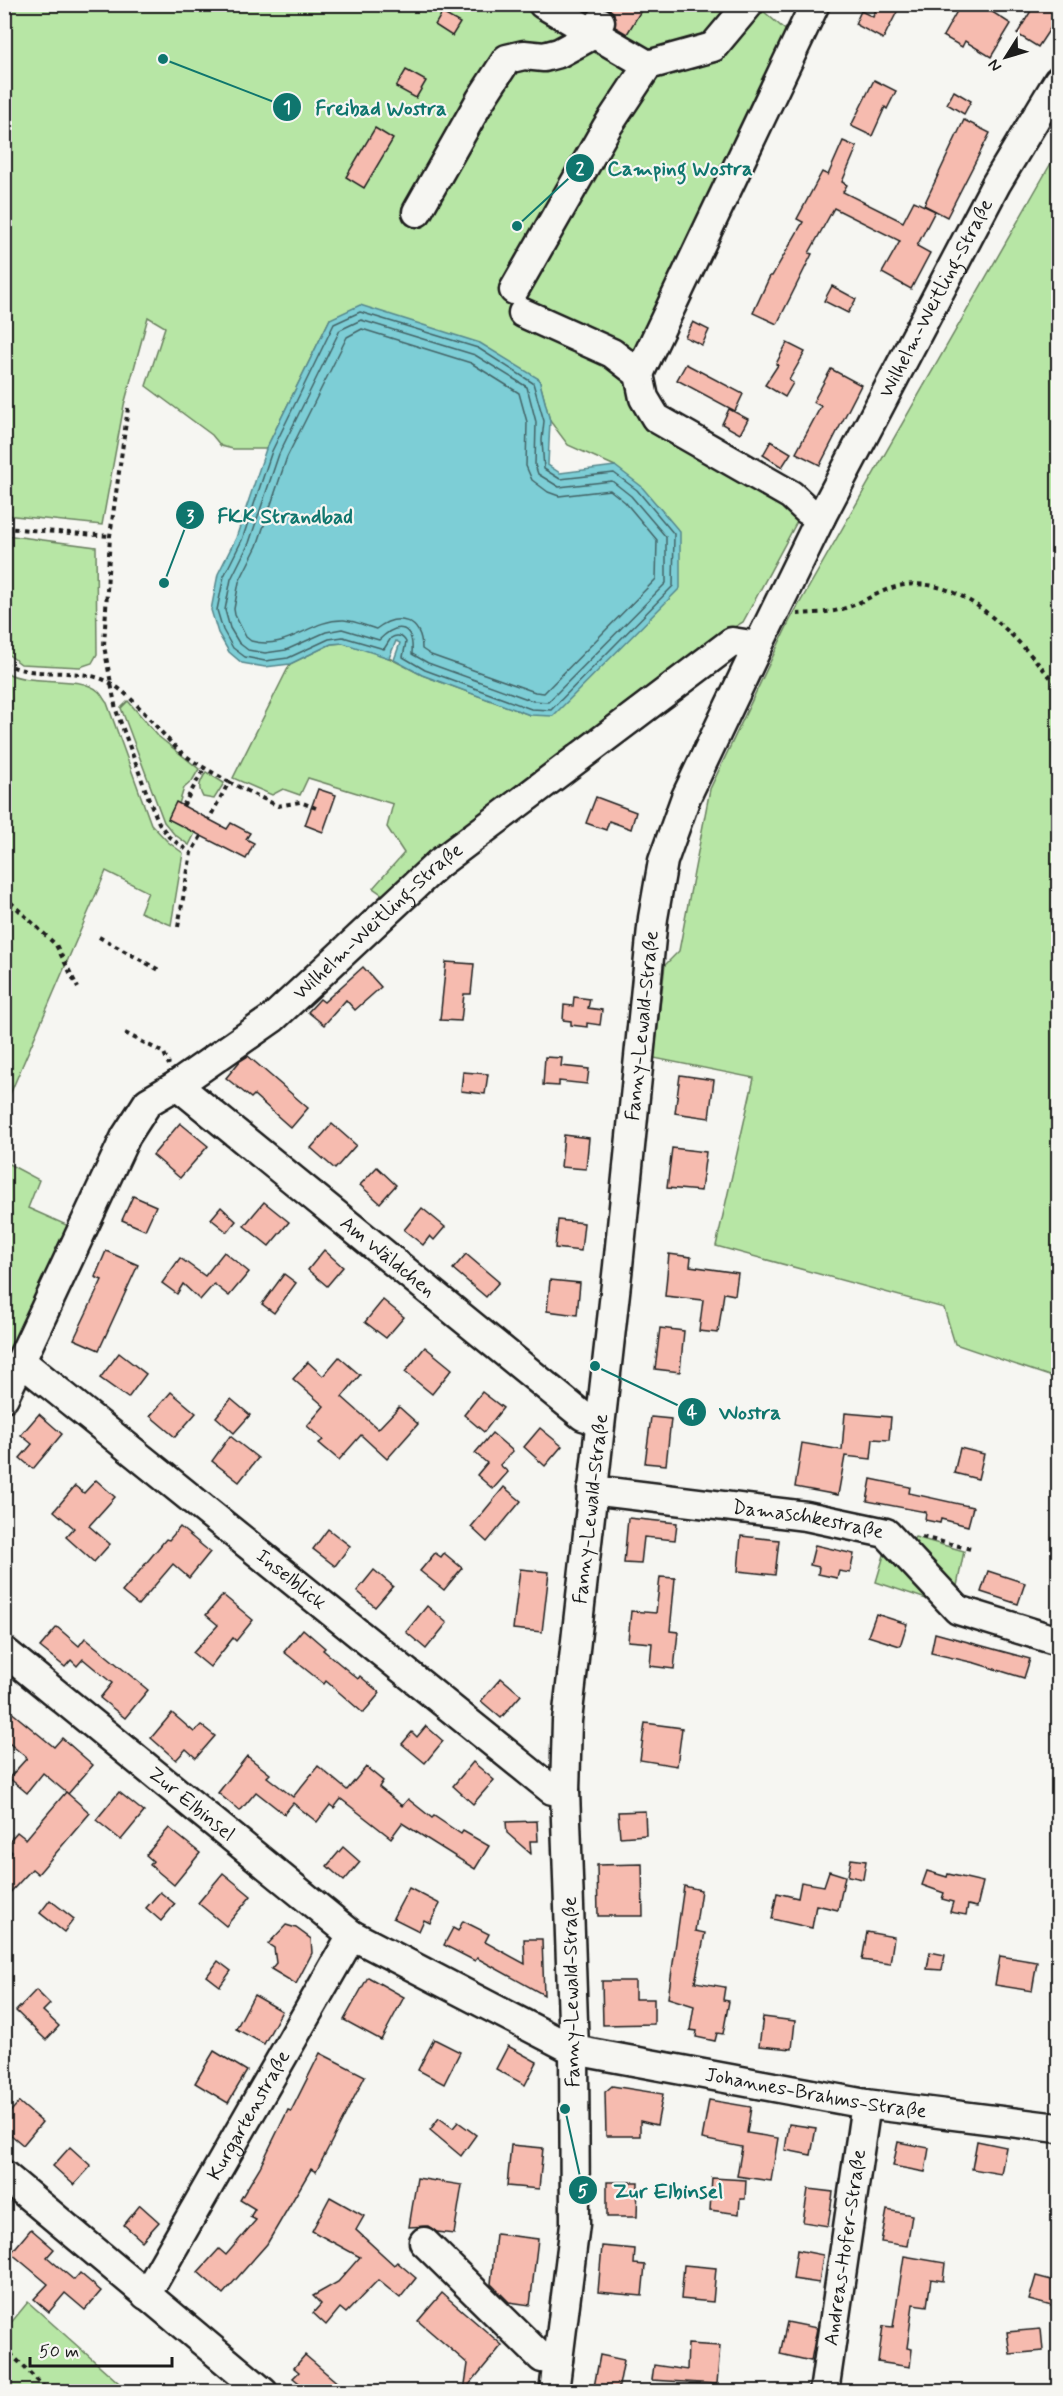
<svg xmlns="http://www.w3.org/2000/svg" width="1063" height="2396" viewBox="0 0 1063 2396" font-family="Mynerve,sans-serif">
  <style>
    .green { fill: #b7e6a5; stroke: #6a8160; stroke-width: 1.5 }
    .water { fill: #7dced6; stroke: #56878c; stroke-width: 1.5 }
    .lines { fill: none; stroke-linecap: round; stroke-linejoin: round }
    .shore { stroke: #436366; stroke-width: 1.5 }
    .building { fill: #f6bbaf; stroke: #1c1c1c; stroke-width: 1.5 }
    .minor-casing { stroke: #1c1c1c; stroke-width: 33 }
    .path { stroke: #1c1c1c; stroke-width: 4; stroke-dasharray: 4.5 4.5; stroke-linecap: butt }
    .minor { stroke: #f6f6f2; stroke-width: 28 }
    .labels { text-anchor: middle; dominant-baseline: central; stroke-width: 4.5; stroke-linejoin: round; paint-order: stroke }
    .street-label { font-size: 20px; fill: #1c1c1c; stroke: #f6f6f2 }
    .leader { fill: none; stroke: #0f766e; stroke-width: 2 }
    .callout-dot { fill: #0f766e; stroke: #f6f6f2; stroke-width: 2 }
    .mark-label { font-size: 18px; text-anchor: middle; font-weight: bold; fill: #fff }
    .callout-label { font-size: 21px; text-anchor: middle; font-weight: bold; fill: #0f766e; stroke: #f6f6f2; stroke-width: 4.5; stroke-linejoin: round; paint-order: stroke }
  </style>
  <rect width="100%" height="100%" fill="#f6f6f2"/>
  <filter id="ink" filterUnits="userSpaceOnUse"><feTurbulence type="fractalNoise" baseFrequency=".0167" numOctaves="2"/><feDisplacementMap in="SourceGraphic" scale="12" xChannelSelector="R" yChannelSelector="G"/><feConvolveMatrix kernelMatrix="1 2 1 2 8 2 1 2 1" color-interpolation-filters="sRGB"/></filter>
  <g filter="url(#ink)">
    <g class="green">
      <polygon points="755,4 790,34 642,349 623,355 546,306 524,298 632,378 647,423 800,516 743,622 705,645 386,897 373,888 404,853 387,827 393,804 308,778 300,795 283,789 272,795 233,778 290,664 331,644 343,643 355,645 389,658 422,675 530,715 615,466 568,445 550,421 539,379 330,319 266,449 233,449 221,446 212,435 146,386 165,327 148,317 124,405 102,525 5,515 4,5"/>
      <polygon points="1058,151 1058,1379 955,1344 944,1308 716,1246 754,1078 654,1058 665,965 679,951 710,789 790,620"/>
      <polygon points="5,535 96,547 97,654 92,663 80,667 21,664 5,652"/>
      <path d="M5,672C31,687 79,674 98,691C102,694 104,700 107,703L151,824L168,842L183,853L171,925L140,912L148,892L106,871L5,1106Z"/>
      <polygon points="128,701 158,736 199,769 192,781 184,788 179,804 176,803 168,819 195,833 189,845 174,834 164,822 121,708"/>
      <path d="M206,772L224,783L214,799L203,797C197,787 200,782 206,772Z"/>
      <polygon points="5,1162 39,1180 28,1208 71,1227 5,1359"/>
      <polygon points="915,1537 964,1551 956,1591 908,1547"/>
      <polygon points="887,1545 935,1602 876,1582"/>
      <polygon points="28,2302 128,2391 5,2391 5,2330"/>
    </g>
    <polygon class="water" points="360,305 480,343 539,379 550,421 548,465 560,473 615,466 641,486 680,532 680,588 553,716 530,715 422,675 394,660 400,643 396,641 389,658 343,643 331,644 290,664 265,667 242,663 229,652 218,633 211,610 218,574 236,538 266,449 330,319"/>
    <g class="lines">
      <g class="shore">
        <path d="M360,312L478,348L533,383L544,421L542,440L544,469L560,479L614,473L637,490L674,534L673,586L551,710L531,709L425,670L403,657L406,642C403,636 397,634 391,638L384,649L343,637L329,639L288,658L265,661L245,657L233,648L223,630L217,610L224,576L242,540L272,451L334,324Z"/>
        <path d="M361,320L475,355L527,387L536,422L535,465L538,474L559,487L612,481L631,496L666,537V583L548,702L533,701L428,663L412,654C414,626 399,620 379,640L342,629L326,632L286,650L265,653L248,650L239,643L230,628L225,610L231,579L249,543L279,454L340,330Z"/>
        <path d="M362,329L471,363L519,393L527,422L526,466L532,480L548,492L559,496L610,490L625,502L657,540L656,579L544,693L535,692L431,655L422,649C422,619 398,612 376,629C366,626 355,621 344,620C309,619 289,651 251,641L246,637L235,615L234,609L239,582L257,546L287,457L347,337Z"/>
      </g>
    </g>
    <g class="building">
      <polygon points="585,4 645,4 627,34 615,27 614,13 608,8 598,6 590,9"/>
      <polygon points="878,4 901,4 883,39 855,24 861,11 873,17"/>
      <polygon points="961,4 980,4 1011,24 991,57 965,41 962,47 943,36"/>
      <polygon points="1035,4 1041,4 1059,15 1038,47 1017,34"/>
      <polygon points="442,13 460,23 452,36 435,25"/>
      <polygon points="406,70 426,81 416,98 396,87"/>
      <polygon points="874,80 896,91 887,109 885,107 872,136 851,126"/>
      <polygon points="954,91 971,101 964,114 947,104"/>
      <polygon points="964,120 990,133 947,217 924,205"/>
      <polygon points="375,128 393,139 364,188 346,177"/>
      <polygon points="843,141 857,147 842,182 847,185 843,192 903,222 914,201 935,211 917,246 930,253 911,289 882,273 900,241 834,208 809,253 812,254 777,324 753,313 770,276 772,276 803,222 797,219 822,172 828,175"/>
      <polygon points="832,286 856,299 848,313 824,301"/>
      <polygon points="693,322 709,330 702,345 685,337"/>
      <polygon points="787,343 805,352 789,380 793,383 785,397 765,385 778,365 776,364"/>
      <polygon points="686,364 743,394 735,411 677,380"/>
      <polygon points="831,369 861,385 820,465 796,453 821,406 813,402"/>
      <polygon points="729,409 748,419 740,434 722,424"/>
      <polygon points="771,441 791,453 782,467 763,455"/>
      <polygon points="318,789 336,795 323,832 305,825"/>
      <polygon points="596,797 636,812 631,829 609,821 606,830 586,823"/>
      <polygon points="176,802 227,829 231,823 250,833 246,839 254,843 246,859 168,819"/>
      <polygon points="446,962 474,964 471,994 464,994 461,1021 440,1020"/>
      <polygon points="363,967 381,987 355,1010 346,1000 324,1025 308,1012 320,999 324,1002"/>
      <polygon points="574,997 590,999 588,1008 602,1010 600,1025 587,1023 587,1027 571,1025 571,1021 563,1020 564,1005 573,1006"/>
      <polygon points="248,1056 308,1108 291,1128 254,1095 251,1098 226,1078 240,1061"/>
      <polygon points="545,1057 562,1058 561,1066 589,1069 587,1084 559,1081 559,1086 543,1085"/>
      <polygon points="463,1072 488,1074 485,1094 461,1091"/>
      <polygon points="680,1075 714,1080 709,1118 675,1113"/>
      <polygon points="180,1123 208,1146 180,1178 153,1155"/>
      <polygon points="332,1124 356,1145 335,1169 311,1148"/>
      <polygon points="564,1135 589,1138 586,1169 561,1167"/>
      <polygon points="672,1148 706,1152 701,1191 667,1188"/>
      <polygon points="377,1167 396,1185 380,1203 360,1185"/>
      <polygon points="133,1196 156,1206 145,1230 122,1220"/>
      <polygon points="264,1202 289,1222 269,1246 244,1226"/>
      <polygon points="221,1207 236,1221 227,1232 211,1219"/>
      <polygon points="422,1208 445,1227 434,1240 430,1236 423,1245 404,1230"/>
      <polygon points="558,1220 584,1223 581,1251 555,1248"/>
      <polygon points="324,1250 343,1267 327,1286 308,1270"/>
      <polygon points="106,1251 138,1265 99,1350 74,1339 102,1280 95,1277"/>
      <polygon points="224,1252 249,1272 229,1296 214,1284 200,1300 183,1284 177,1294 162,1283 180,1258 205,1276"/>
      <polygon points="466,1254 499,1282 486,1297 453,1269"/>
      <polygon points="669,1254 691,1257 690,1266 738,1273 735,1295 724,1293 718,1333 699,1331 703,1300 665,1296"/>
      <polygon points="284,1274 296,1283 274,1313 262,1304"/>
      <polygon points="550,1280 580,1283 577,1315 547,1311"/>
      <polygon points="383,1300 404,1317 386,1338 365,1322"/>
      <polygon points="660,1328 684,1331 680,1372 655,1369"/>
      <polygon points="425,1347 452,1369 432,1394 405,1372"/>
      <polygon points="119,1353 146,1374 128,1398 100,1378"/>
      <polygon points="339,1357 360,1375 342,1397 378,1429 399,1407 418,1424 387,1459 361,1435 339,1460 319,1443 323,1440 307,1426 324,1406 293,1379 308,1362 323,1376"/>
      <polygon points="171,1392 196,1413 175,1437 150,1416"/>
      <polygon points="482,1392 503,1408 484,1432 464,1415"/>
      <polygon points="231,1399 250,1415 234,1433 216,1417"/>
      <polygon points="845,1413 891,1417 889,1440 873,1439 871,1459 845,1456 838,1495 795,1487 802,1443 842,1450"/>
      <polygon points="39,1414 62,1434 33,1469 20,1458 32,1444 21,1435"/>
      <polygon points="651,1417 671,1419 666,1465 645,1463"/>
      <polygon points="540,1428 562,1446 545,1466 524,1447"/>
      <polygon points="492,1433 513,1451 500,1465 508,1472 493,1489 477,1475 487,1463 475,1453"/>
      <polygon points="230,1436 258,1458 239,1482 212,1461"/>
      <polygon points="960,1448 984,1454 978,1479 954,1473"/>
      <polygon points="871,1479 910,1487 909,1493 973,1507 968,1526 941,1519 940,1523 925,1520 926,1512 867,1501"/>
      <polygon points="96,1480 115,1497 89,1526 110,1544 94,1562 66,1537 74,1528 54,1511 75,1486 84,1493"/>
      <polygon points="504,1487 521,1501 487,1542 471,1527"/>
      <polygon points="628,1518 677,1523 675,1540 644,1537 641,1564 624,1563"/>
      <polygon points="180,1527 210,1552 189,1578 173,1564 138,1605 122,1592 166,1539 169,1540"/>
      <polygon points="328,1529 350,1546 335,1566 313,1549"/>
      <polygon points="741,1536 779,1540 775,1575 738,1571"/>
      <polygon points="815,1545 854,1554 850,1573 839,1571 837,1578 818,1574 819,1567 810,1565"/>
      <polygon points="435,1553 441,1557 444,1553 462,1568 444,1590 420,1571"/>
      <polygon points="520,1569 549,1572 542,1632 513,1629"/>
      <polygon points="374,1570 393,1586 375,1607 357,1591"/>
      <polygon points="988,1571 1025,1583 1018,1604 981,1592"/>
      <polygon points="660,1577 675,1578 670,1631 678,1632 674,1669 650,1666 652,1643 628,1641 631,1611 656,1613"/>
      <polygon points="223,1595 253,1620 236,1641 233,1638 210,1667 193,1653 218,1625 206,1615"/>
      <polygon points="427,1606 447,1623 426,1649 406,1632"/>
      <polygon points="876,1614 907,1624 900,1646 868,1636"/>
      <polygon points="57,1627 79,1646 85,1638 148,1690 125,1718 100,1698 112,1683 83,1659 77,1666 71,1660 65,1667 40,1647"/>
      <polygon points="303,1629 325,1648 323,1650 358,1679 360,1676 380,1693 363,1713 326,1681 324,1684 284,1652"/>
      <polygon points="935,1633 1030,1659 1024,1678 975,1663 931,1653"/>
      <polygon points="501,1678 521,1695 501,1718 481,1701"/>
      <polygon points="4,1706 54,1747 62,1738 93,1765 68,1794 43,1773 27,1793 9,1778 27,1758 4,1739"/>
      <polygon points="172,1713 194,1732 201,1725 215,1736 196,1758 186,1749 176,1760 151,1738"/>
      <polygon points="645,1723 682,1728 677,1766 640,1760"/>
      <polygon points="426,1726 443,1741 425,1763 402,1744 412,1732 417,1737"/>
      <polygon points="247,1756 270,1774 267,1777 293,1797 318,1766 347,1790 366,1767 383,1781 379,1787 402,1806 408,1799 432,1818 434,1816 461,1834 463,1831 489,1846 475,1869 402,1823 391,1838 341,1799 334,1808 330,1805 317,1822 293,1803 284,1814 256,1792 240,1811 218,1793"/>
      <polygon points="473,1762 494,1780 473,1804 453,1786"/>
      <polygon points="66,1792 90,1813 38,1874 32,1869 4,1899 4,1861 12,1852 5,1846 17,1832 26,1839"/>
      <polygon points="119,1792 144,1812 121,1840 96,1820"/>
      <polygon points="645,1811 646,1835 620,1837 618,1812"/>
      <polygon points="537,1821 538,1841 530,1841 531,1854 507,1833 506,1822"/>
      <polygon points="169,1828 200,1853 174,1885 150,1865 153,1861 146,1855"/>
      <polygon points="343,1847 360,1862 344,1881 327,1866"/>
      <polygon points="851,1859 866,1861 863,1879 848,1876"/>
      <polygon points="642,1864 643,1916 598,1916 597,1865"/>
      <polygon points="829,1871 845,1876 838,1910 816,1905 812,1928 772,1919 777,1893 798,1898 801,1882 824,1886"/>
      <polygon points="927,1871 947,1877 948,1874 983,1882 977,1907 968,1905 966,1915 950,1912 953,1902 942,1899 944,1893 922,1885"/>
      <polygon points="223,1873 251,1896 226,1926 198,1903"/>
      <polygon points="684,1886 701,1890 695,1931 705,1933 695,1982 725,1987 723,2000 729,2001 723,2034 717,2033 715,2041 696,2037 697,2031 690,2030 694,2006 668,1998"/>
      <polygon points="409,1888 440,1904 430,1923 424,1920 419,1931 393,1918"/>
      <polygon points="160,1892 175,1904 161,1921 146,1908"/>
      <polygon points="50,1900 74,1919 64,1932 40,1913"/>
      <polygon points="463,1921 489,1934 485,1942 525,1964 524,1939 542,1939 544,1995 477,1958 475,1961 444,1945 453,1928 458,1931"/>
      <polygon points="286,1925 296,1928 311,1939 312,1953 296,1984 271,1969 276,1963 274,1948 268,1944"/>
      <polygon points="867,1932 894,1937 890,1964 862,1960"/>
      <polygon points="930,1952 945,1955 942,1970 927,1969"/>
      <polygon points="1000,1956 1037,1962 1032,1991 995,1985"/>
      <polygon points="218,1961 231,1971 220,1986 207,1976"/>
      <polygon points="368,1977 404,1997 381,2040 344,2020"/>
      <polygon points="602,1981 635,1981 635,1999 654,1999 654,2024 603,2025"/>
      <polygon points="36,1990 50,2004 43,2011 59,2026 46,2040 16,2011"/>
      <polygon points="254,1995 282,2011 264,2044 236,2029"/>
      <polygon points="763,2017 795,2021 792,2049 759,2046"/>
      <polygon points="434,2039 460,2052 444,2084 418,2070"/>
      <polygon points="508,2046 537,2062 525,2085 496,2069"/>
      <polygon points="214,2051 247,2071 228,2103 195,2083"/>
      <polygon points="320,2053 365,2076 316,2172 311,2169 267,2244 223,2294 198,2272 219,2249 226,2255 256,2220 250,2217 255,2209 240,2200 260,2167 288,2110 291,2111"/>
      <polygon points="612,2086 663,2094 657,2125 640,2121 640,2136 606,2136 605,2092"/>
      <polygon points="709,2100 751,2107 747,2133 778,2138 771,2181 737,2176 742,2147 702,2139"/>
      <polygon points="19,2102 42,2122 23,2145 4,2129 4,2119"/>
      <polygon points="439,2118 453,2128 458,2122 476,2135 461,2156 430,2130"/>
      <polygon points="789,2124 816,2128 811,2155 785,2150"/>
      <polygon points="977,2141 1006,2147 1001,2174 972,2169"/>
      <polygon points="898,2142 929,2148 925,2172 893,2166"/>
      <polygon points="511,2145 543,2148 539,2189 507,2186"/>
      <polygon points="70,2147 91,2166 74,2185 53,2166"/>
      <polygon points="417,2178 462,2185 454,2234 437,2232 428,2226 409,2227"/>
      <polygon points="712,2178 746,2180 745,2199 740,2199 739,2214 710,2210"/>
      <polygon points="607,2182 638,2182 637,2217 607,2217"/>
      <polygon points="808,2189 833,2192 828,2226 803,2222"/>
      <polygon points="330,2197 364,2216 356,2230 394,2265 397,2262 416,2278 400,2298 378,2280 346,2313 340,2308 326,2325 313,2313 321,2304 313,2296 338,2282 360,2257 312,2231"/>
      <polygon points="140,2205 159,2222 142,2241 124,2225"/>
      <polygon points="887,2210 912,2215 907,2246 881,2242"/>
      <polygon points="31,2229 54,2249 47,2257 74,2280 80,2273 101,2291 85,2310 65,2293 49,2312 34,2299 48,2284 11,2253"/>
      <polygon points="496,2234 538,2239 530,2305 509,2302 491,2284"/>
      <polygon points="602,2246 635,2249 634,2264 645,2265 642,2296 598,2292"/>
      <polygon points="797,2250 823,2255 819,2283 793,2279"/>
      <polygon points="904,2256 945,2263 943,2281 931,2279 927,2306 913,2304 907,2348 912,2349 910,2367 878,2362 883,2326 893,2327"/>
      <polygon points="684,2265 716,2268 713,2302 681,2299"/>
      <polygon points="1036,2276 1059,2282 1059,2308 1029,2300"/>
      <polygon points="442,2293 502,2345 464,2391 468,2364 418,2321"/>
      <polygon points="787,2322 817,2328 811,2361 780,2354"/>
      <polygon points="1041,2329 1043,2351 1010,2354 1007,2332"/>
      <polygon points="688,2344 720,2346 717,2384 652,2380 654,2365 687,2370"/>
      <polygon points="305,2355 347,2391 309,2391 293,2378 299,2372 294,2368"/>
      <polygon points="600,2355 624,2360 618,2391 594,2387"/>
    </g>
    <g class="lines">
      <defs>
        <g id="minor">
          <polyline points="543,4 648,65"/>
          <polyline points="417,212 481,99 507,59 524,55 544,57 559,53 594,34 600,22"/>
          <polyline points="514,290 607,127 648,65 713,47 749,4"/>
          <polyline points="523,313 612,353 639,374 644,398 656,418 791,495 807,510 821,517"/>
          <polyline points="639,374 815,4"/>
          <path id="s1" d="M177,1085L583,1416L600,1421"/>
          <path id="s2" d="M22,1362L552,1790L565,1791"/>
          <path id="s3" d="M4,1397L126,1136L148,1102L177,1085L273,1018L438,864L732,642L758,646"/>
          <path id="s4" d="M592,1490L806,1516L886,1533L958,1610L1058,1641"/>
          <path id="s5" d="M4,1651L352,1935L574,2050L866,2104L1058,2128"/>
          <polyline points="4,2175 263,2392"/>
          <polyline points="424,2242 542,2358 558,2360"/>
          <path id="s6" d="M146,2295L352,1935"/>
          <path id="s7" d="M554,2392L575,2224L574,2050L565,1791L567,1721L618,1266L653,918L663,861L686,797L758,646L821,517L996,184L1058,81"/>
          <path id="s8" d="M824,2392L866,2104"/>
        </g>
      </defs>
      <use href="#minor" class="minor-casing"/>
      <g class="path">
        <polyline points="128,408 110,536 104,646 116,710 150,802 159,823 169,837 191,853"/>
        <polyline points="4,528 110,536"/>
        <path d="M797,614C811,613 826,613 839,610C859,605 878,591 899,586C965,572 1019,642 1058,686"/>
        <path d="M4,663C37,681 79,664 112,684C136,698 159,733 181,752C195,764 213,772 229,782L209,819"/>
        <polyline points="229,782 278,806 300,802 316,808"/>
        <polyline points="183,806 205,767"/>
        <polyline points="4,896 56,945 78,988"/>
        <polyline points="178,927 191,853 201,836"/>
        <polyline points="99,937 159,970"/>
        <polyline points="125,1033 164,1053 169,1065"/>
        <polyline points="4,1131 10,1135"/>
        <polyline points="922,1537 971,1549"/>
        <polyline points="4,2347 49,2392"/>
      </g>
      <use href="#minor" class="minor"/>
    </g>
  </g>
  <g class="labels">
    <g class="street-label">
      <text stroke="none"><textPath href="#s7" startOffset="2164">Wilhelm-Weitling-Straße</textPath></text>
      <text stroke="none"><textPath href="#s3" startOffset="622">Wilhelm-Weitling-Straße</textPath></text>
      <text stroke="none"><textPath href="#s7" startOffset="1372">Fanny-Lewald-Straße</textPath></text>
      <text stroke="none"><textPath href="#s1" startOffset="272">Am Wäldchen</textPath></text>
      <text stroke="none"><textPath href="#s7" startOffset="886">Fanny-Lewald-Straße</textPath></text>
      <text stroke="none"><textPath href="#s4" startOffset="218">Damaschkestraße</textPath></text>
      <text stroke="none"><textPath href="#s2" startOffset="346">Inselblick</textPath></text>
      <text stroke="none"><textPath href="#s5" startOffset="242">Zur Elbinsel</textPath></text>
      <text transform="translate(572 1992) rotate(-91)">Fanny-Lewald-Straße</text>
      <text stroke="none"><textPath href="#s5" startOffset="945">Johannes-Brahms-Straße</textPath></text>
      <text stroke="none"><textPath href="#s6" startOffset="207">Kurgartenstraße</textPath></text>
      <text stroke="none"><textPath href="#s8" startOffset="146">Andreas-Hofer-Straße</textPath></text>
    </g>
  </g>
  <path class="leader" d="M163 59L287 107M517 226L580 168M164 583L190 515M595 1366L692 1412M565 2109L583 2190"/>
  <g class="callout-dot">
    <circle cx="163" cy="59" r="6"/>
    <circle cx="517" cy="226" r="6"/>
    <circle cx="164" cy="583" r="6"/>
    <circle cx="595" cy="1366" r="6"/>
    <circle cx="565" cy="2109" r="6"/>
    <circle cx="287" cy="107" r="15"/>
    <circle cx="580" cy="168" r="15"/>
    <circle cx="190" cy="515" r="15"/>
    <circle cx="692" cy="1412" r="15"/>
    <circle cx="583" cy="2190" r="15"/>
  </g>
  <g class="mark-label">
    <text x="287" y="113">1</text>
    <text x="580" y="174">2</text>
    <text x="190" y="522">3</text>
    <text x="692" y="1418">4</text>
    <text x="583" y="2197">5</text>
  </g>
  <g class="callout-label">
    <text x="381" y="115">Freibad Wostra</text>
    <text x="680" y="175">Camping Wostra</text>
    <text x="285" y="523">FKK Strandbad</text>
    <text x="750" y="1419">Wostra</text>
    <text x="668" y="2198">Zur Elbinsel</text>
  </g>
  <rect width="1063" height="2396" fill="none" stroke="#f6f6f2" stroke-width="24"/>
  <rect x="12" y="12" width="1039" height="2372" fill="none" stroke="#1c1c1c" stroke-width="2" filter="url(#ink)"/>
  <g transform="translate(1006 57) rotate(233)" stroke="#f6f6f2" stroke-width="4.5" paint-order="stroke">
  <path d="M0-4.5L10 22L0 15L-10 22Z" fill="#1c1c1c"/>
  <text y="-9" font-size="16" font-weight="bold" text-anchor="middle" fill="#1c1c1c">N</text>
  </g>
  <path d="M30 2357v9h142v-9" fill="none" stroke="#1c1c1c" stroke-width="3"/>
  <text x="39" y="2357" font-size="18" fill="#1c1c1c" stroke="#f6f6f2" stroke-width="4.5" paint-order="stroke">50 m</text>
</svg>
